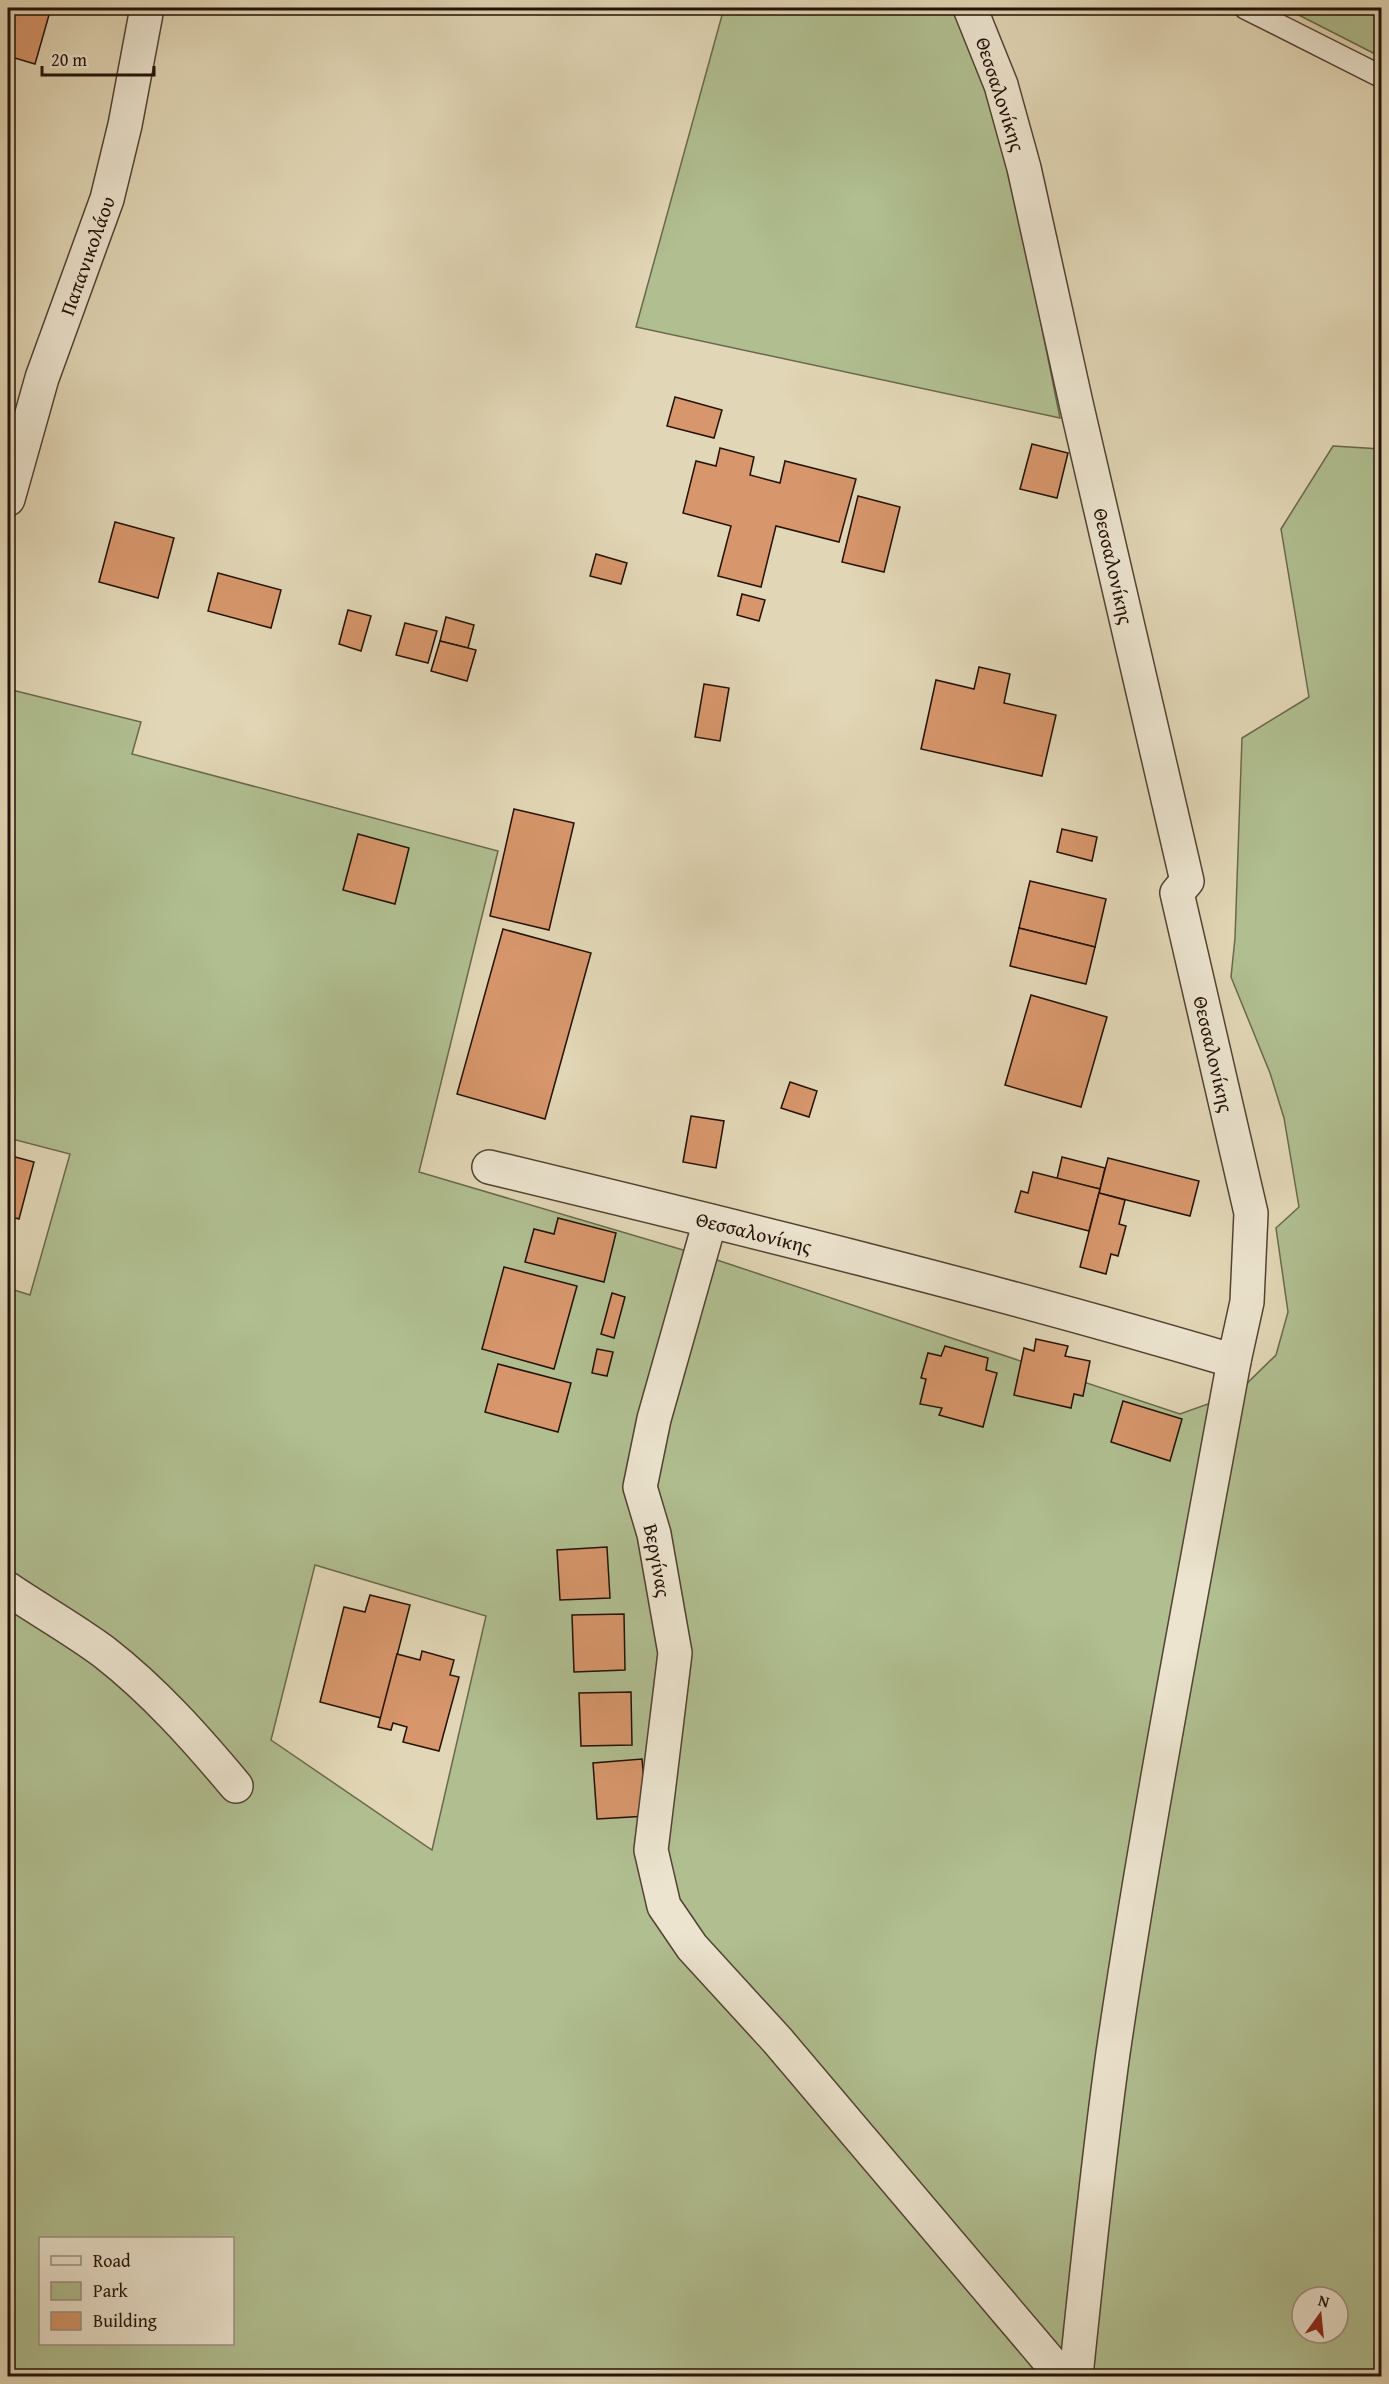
<svg xmlns="http://www.w3.org/2000/svg" width="1389" height="2384" viewBox="0 0 1389 2384" font-family="'Gentium Book Plus',serif">
  <style>
    .green { fill: #b0be90; stroke: #6a684c; stroke-width: 1.5; fill-rule: evenodd }
    .building { fill: #d7966b; stroke: #231107; stroke-width: 1.5 }
    .lines { fill: none; stroke-linecap: round; stroke-linejoin: round }
    .lane-casing { stroke: #524232; stroke-width: 24 }
    .street-casing { stroke: #524232; stroke-width: 36 }
    .lane { stroke: #ece4cf; stroke-width: 21 }
    .street { stroke: #ece4cf; stroke-width: 33 }
    .labels { text-anchor: middle; dominant-baseline: central; stroke-width: 6; stroke-linejoin: round; paint-order: stroke }
    .street-label { font-size: 20px; fill: #231107; stroke: #ece4cf }
  </style>
  <rect width="100%" height="100%" fill="#e1d6b5"/>
  <filter id="stains"><feTurbulence type="fractalNoise" baseFrequency=".00333" numOctaves="4"/><feColorMatrix values="0 0 0 0 .2 0 0 0 0 .09 0 0 0 0 .02 0 0 0 .5 -.17"/></filter>
  <radialGradient id="worn" r=".72"><stop offset=".6" stop-color="#630" stop-opacity="0"/><stop offset="1" stop-color="#630" stop-opacity=".3"/></radialGradient>
  <g class="green">
    <polygon points="724,8 953,8 993,108 1010,170 1060,418 636,327"/>
    <polygon points="1285,8 1381,8 1381,57"/>
    <path d="M1333,446L1381,449V2376H8V1288L30,1295L70,1154L8,1138V689L141,722L132,754L498,851L419,1172L717,1260L1180,1414L1236,1394L1276,1355L1288,1312L1276,1228L1299,1207L1284,1118L1270,1073L1231,977L1235,938L1242,738L1309,697L1281,529ZM315,1565L486,1616L432,1850L271,1740ZM40,2238H232V2344H40ZM1302,2297H1338V2333H1302Z"/>
  </g>
  <g class="building">
    <polygon points="8,8 51,8 35,64 8,56"/>
    <polygon points="675,397 722,410 714,438 667,426"/>
    <polygon points="1032,444 1068,453 1057,498 1020,489"/>
    <polygon points="720,448 754,457 750,475 780,483 785,461 856,479 839,542 776,526 761,587 718,576 731,526 683,513 696,461 716,466"/>
    <polygon points="858,496 900,507 884,572 842,562"/>
    <polygon points="115,522 174,538 158,598 99,582"/>
    <polygon points="596,554 627,563 621,584 590,576"/>
    <polygon points="218,573 281,590 271,628 208,611"/>
    <polygon points="742,594 765,600 759,621 737,615"/>
    <polygon points="348,610 371,616 361,651 339,644"/>
    <polygon points="446,617 474,625 468,648 440,641"/>
    <polygon points="405,623 437,631 428,663 396,655"/>
    <polygon points="440,641 476,650 467,681 431,671"/>
    <polygon points="979,667 1010,674 1004,703 1056,715 1042,776 921,749 936,680 974,689"/>
    <polygon points="704,684 729,688 720,741 695,737"/>
    <polygon points="514,809 574,823 549,930 490,916"/>
    <polygon points="1062,829 1097,837 1092,861 1057,852"/>
    <polygon points="358,834 409,848 395,904 343,890"/>
    <polygon points="1030,881 1106,899 1095,947 1019,928"/>
    <polygon points="1019,928 1095,947 1086,984 1010,966"/>
    <polygon points="503,929 591,953 545,1119 457,1094"/>
    <polygon points="1031,995 1107,1017 1081,1107 1005,1085"/>
    <polygon points="790,1082 817,1091 809,1117 781,1108"/>
    <polygon points="691,1116 724,1121 716,1168 683,1162"/>
    <polygon points="8,1155 34,1162 19,1219 8,1216"/>
    <polygon points="1062,1157 1105,1168 1100,1189 1057,1179"/>
    <polygon points="1108,1158 1199,1181 1190,1216 1099,1193"/>
    <polygon points="1033,1172 1100,1189 1089,1231 1015,1212 1021,1191 1028,1193"/>
    <polygon points="1099,1193 1125,1200 1119,1224 1126,1226 1118,1256 1111,1254 1106,1274 1080,1267"/>
    <polygon points="558,1218 616,1233 604,1282 525,1262 534,1229 554,1234"/>
    <polygon points="504,1267 577,1286 554,1369 482,1349"/>
    <polygon points="612,1293 625,1297 614,1338 601,1334"/>
    <polygon points="1036,1339 1068,1346 1065,1356 1090,1361 1083,1396 1074,1394 1071,1408 1014,1395 1024,1348 1034,1351"/>
    <polygon points="945,1346 988,1358 986,1370 997,1373 983,1427 939,1415 942,1408 920,1404 926,1379 921,1378 928,1353 941,1356"/>
    <polygon points="597,1349 613,1352 607,1376 592,1373"/>
    <polygon points="498,1364 571,1383 558,1432 485,1412"/>
    <polygon points="1123,1401 1182,1419 1170,1461 1111,1442"/>
    <polygon points="607,1547 610,1598 560,1600 557,1550"/>
    <polygon points="370,1595 410,1605 381,1718 320,1702 344,1607 365,1612"/>
    <polygon points="624,1614 625,1670 574,1672 572,1615"/>
    <polygon points="422,1651 454,1660 450,1675 459,1677 439,1751 403,1742 407,1727 393,1723 391,1730 378,1727 397,1654 420,1660"/>
    <polygon points="631,1692 632,1745 581,1746 579,1693"/>
    <polygon points="642,1759 647,1816 597,1819 593,1763"/>
  </g>
  <g class="lines">
    <defs>
      <polyline id="lane" points="1245,8 1382,77"/>
      <g id="street">
        <path id="s1" d="M8,499L42,378L107,199L125,125L147,8"/>
        <path id="s2" d="M489,1167C738,1227 988,1288 1234,1361L1247,1302L1251,1213L1177,893L1187,881L1076,403L1024,168L1001,85L970,8"/>
        <path id="s3" d="M710,1221L654,1419L640,1487L654,1534L675,1653L651,1850L664,1906L692,1947L778,2041L1062,2376"/>
        <path d="M8,1589C39,1610 73,1629 104,1652C154,1691 195,1737 236,1786"/>
        <path d="M1076,2376C1087,2269 1098,2161 1113,2053C1147,1821 1192,1591 1234,1361"/>
      </g>
    </defs>
    <use href="#lane" class="lane-casing"/>
    <use href="#street" class="street-casing"/>
    <use href="#lane" class="lane"/>
    <use href="#street" class="street"/>
  </g>
  <g class="labels">
    <g class="street-label">
      <text transform="translate(1001 94) rotate(72)">Θεσσαλονίκης</text>
      <text stroke="none"><textPath href="#s1" startOffset="256">Παπανικολάου</textPath></text>
      <text transform="translate(1114 566) rotate(77)">Θεσσαλονίκης</text>
      <text transform="translate(1214 1054) rotate(77)">Θεσσαλονίκης</text>
      <text stroke="none"><textPath href="#s2" startOffset="273">Θεσσαλονίκης</textPath></text>
      <text stroke="none"><textPath href="#s3" startOffset="351">Βεργίνας</textPath></text>
    </g>
  </g>
  <rect width="1389" height="2384" fill="none" stroke="#e1d6b5" stroke-width="30"/>
  <rect x="9" y="9" width="1371" height="2366" fill="none" stroke="#231107" stroke-width="3"/>
  <rect x="15" y="15" width="1359" height="2354" fill="none" stroke="#231107" stroke-width="1.5"/>
  <rect x="39" y="2237" width="195" height="108" fill="#ece4cf" stroke="#9c907f" stroke-width="1.5"/>
  <rect x="51" y="2256" width="30" height="9" fill="#ece4cf" stroke="#9c907f" stroke-width="1.5"/>
  <text x="93" y="2267" font-size="18" fill="#231107">Road</text>
  <rect x="51" y="2282" width="30" height="18" fill="#b0be90" stroke="#9c907f" stroke-width="1.5"/>
  <text x="93" y="2297" font-size="18" fill="#231107">Park</text>
  <rect x="51" y="2312" width="30" height="18" fill="#d7966b" stroke="#9c907f" stroke-width="1.5"/>
  <text x="93" y="2327" font-size="18" fill="#231107">Building</text>
  <g transform="translate(1320 2315) rotate(15)"><circle r="28" fill="#ece4cf" stroke="#9c907f" stroke-width="1.5"/>
  <path d="M0-4.5L10 22L0 15L-10 22Z" fill="#8f2418"/>
  <text y="-9" font-size="16" font-weight="bold" text-anchor="middle" fill="#231107">N</text>
  </g>
  <path d="M42 66v9h112v-9" fill="none" stroke="#231107" stroke-width="3"/>
  <text x="51" y="66" font-size="18" fill="#231107" stroke="#ece4cf" stroke-width="4.5" paint-order="stroke">20 m</text>
  <rect width="100%" height="100%" filter="url(#stains)"/>
  <rect width="100%" height="100%" fill="url(#worn)"/>
</svg>
